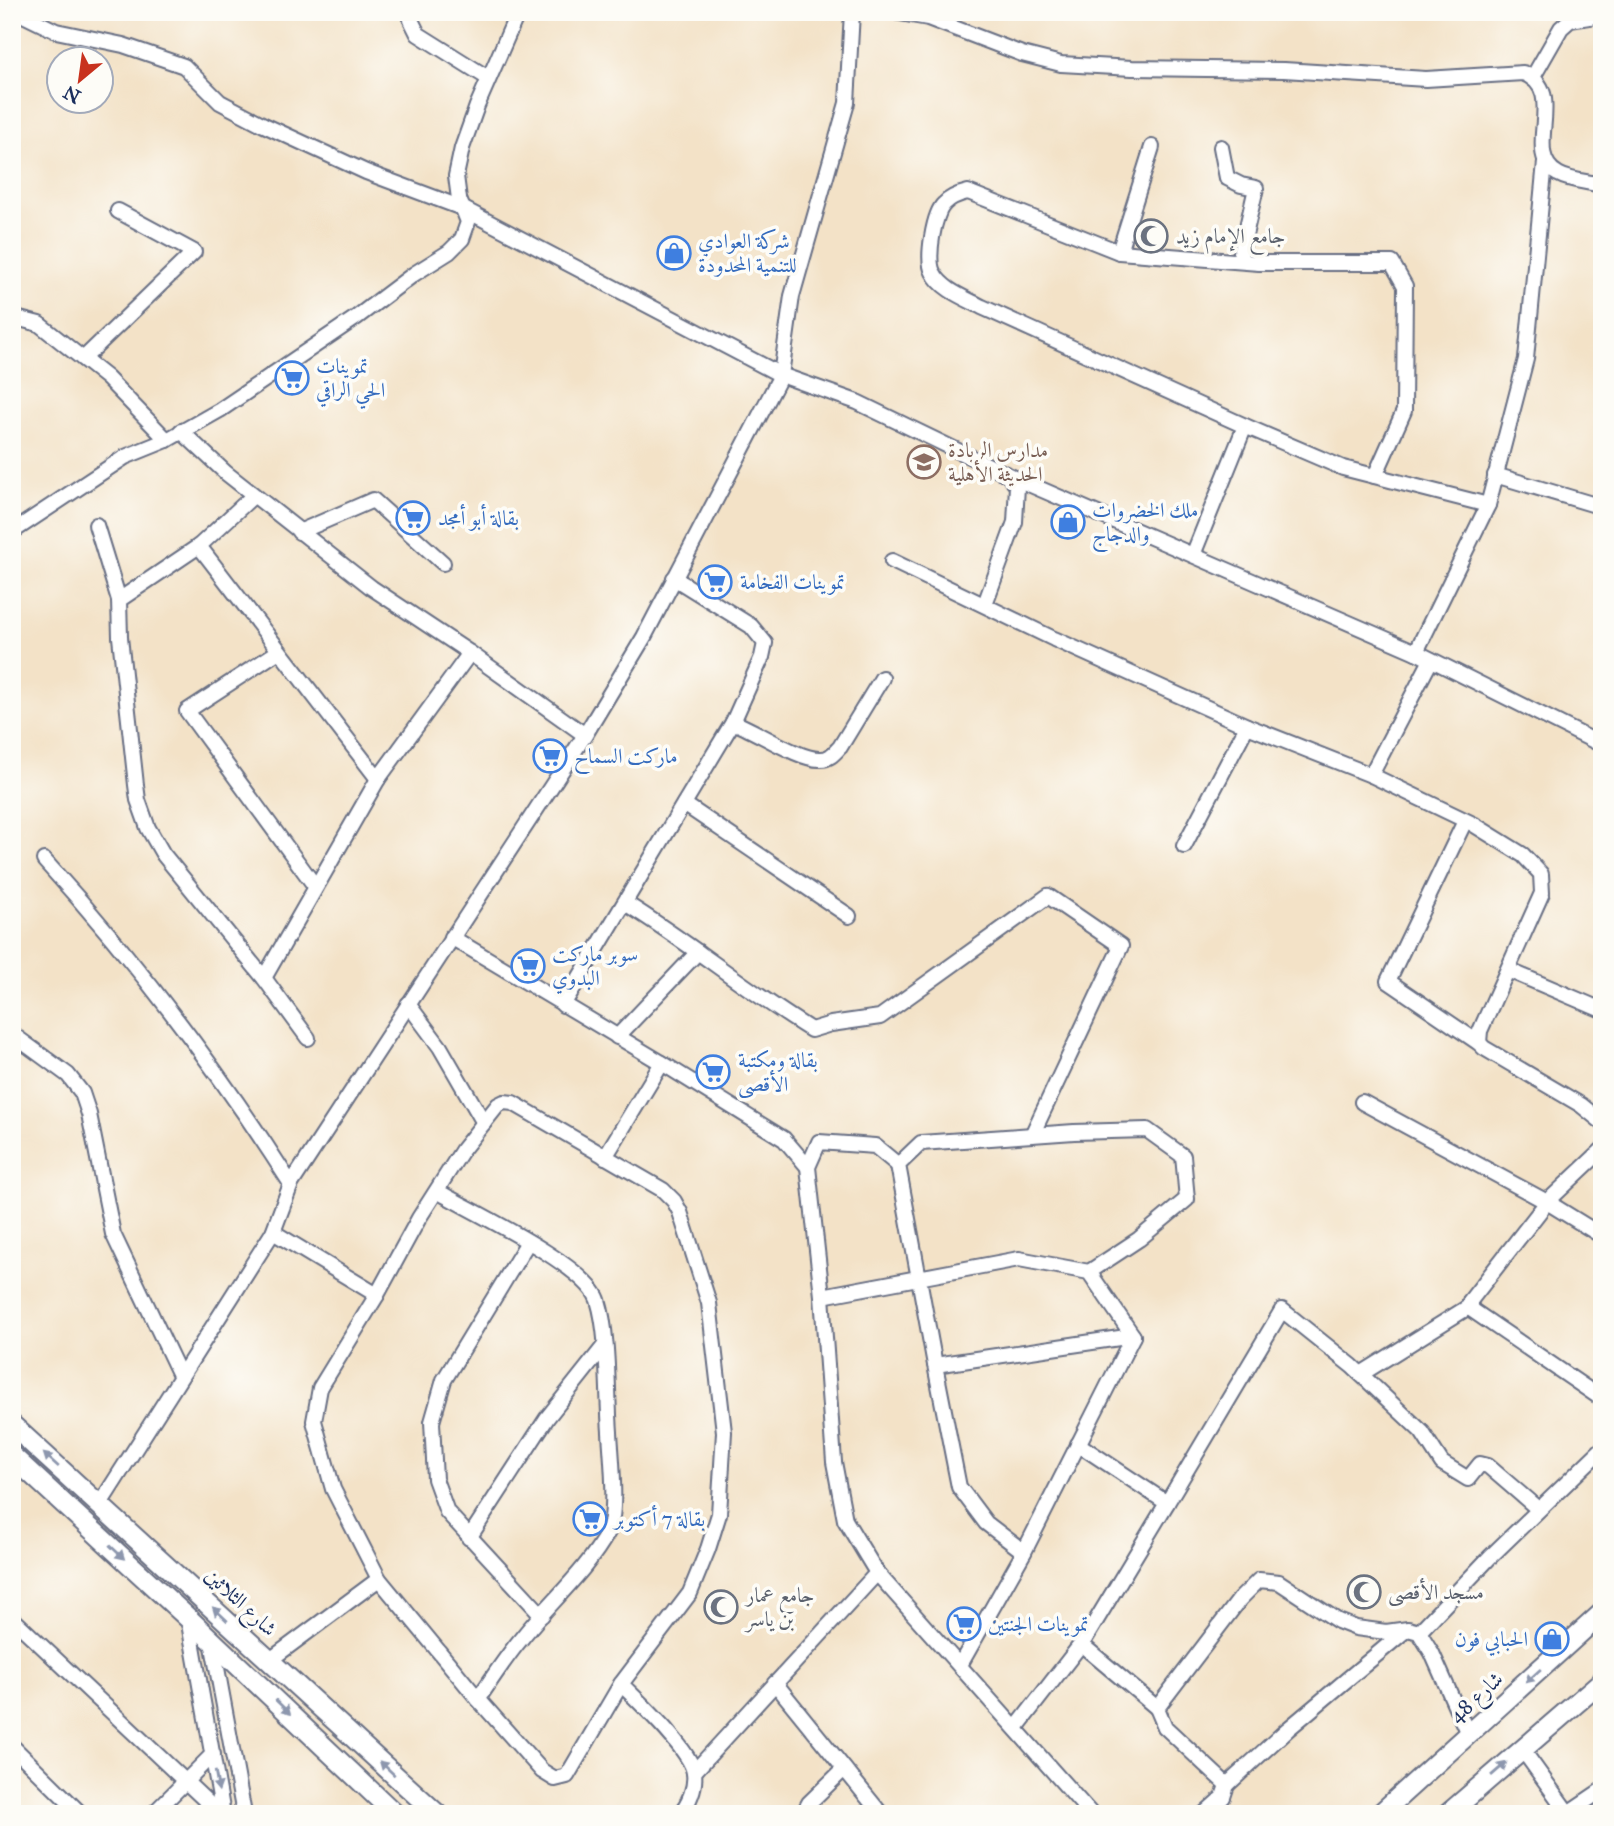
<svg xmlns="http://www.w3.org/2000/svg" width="1614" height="1826" viewBox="0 0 1614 1826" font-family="'IM FELL Great Primer',Amiri,serif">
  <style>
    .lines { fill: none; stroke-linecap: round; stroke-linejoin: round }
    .street-casing { stroke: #676e83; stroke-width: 18 }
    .secondary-casing { stroke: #676e83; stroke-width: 23 }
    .street { stroke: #fff; stroke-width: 14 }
    .secondary { stroke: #fff; stroke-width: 19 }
    .oneway { fill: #8d97ae }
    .labels { text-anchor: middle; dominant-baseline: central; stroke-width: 7; stroke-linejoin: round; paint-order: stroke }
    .worship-label { font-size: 21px; fill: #5b616d; stroke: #fdfcf7; text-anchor: start }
    .shop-label { font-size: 21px; fill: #366cbe; stroke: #fdfcf7; text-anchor: start }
    .education-label { font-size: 21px; fill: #785e54; stroke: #fdfcf7; text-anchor: start }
    .street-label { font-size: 21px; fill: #1b2f5e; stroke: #fdfcf7 }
  </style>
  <rect width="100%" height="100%" fill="#fdfcf7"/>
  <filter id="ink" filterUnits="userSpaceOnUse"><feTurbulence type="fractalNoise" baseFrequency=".0143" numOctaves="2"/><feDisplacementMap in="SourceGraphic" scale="14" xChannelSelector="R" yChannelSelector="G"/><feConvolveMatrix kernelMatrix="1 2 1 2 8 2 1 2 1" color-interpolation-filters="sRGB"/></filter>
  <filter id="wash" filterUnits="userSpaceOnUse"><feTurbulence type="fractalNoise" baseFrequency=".00686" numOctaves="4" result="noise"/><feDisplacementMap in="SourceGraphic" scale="28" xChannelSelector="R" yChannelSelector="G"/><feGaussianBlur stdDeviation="1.57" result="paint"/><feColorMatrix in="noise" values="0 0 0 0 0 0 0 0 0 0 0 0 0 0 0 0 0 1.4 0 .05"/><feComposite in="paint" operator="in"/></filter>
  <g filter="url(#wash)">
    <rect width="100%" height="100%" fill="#f3e2c7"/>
  </g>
  <g filter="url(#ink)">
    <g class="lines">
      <defs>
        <g id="street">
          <polyline points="17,12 56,31 123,45 184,66 220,102 264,125 366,172 462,208 781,375 857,402 1008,475 1017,486 1015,522 985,604"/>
          <polyline points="411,12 411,20 418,34 488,78"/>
          <path d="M894,12L928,18L1022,54L1061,64L1132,68L1284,70L1426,79L1523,73C1570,91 1520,153 1558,174C1570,181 1589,182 1602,185"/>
          <polyline points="1533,77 1561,28 1570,20 1602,15"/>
          <polyline points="1221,147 1227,178 1241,185 1256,188 1239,261"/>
          <polyline points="1119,252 1152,147"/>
          <polyline points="12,317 39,324 107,378 167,440"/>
          <polyline points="83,359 194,252 118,211"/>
          <path d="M1245,426L982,307C965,298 942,290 933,272C926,259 934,213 944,204C950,197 959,194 968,192L1119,252L1259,263H1392L1405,286L1404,411L1375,476"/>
          <polyline points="181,431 226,473 372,588 470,653 585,735"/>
          <polyline points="1008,475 1416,652 1488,505 1526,359 1545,162"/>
          <polyline points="1495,475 1602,507"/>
          <polyline points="253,496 199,546 378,779"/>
          <polyline points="96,525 119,600"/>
          <polyline points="12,532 125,457 167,440 220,410 357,317 414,274 449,252 462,239 468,222 459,199 456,176 462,148 477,106 518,12"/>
          <polyline points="299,532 373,500 443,563"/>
          <polyline points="199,546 119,600 120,637 136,785 138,800 148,828 163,854 264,978 308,1038"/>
          <polyline points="1193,555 1245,426 1343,468 1488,505"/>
          <polyline points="892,561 1054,639 1247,726 1371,775 1473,824 1523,855 1541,874 1542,893 1480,1031 1479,1043"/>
          <polyline points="279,651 187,711 315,886"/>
          <polyline points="1416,652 1602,745"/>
          <path d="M733,722C755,730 801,761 821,759C830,759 834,753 840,747L882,678"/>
          <polyline points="1371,775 1431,660"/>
          <polyline points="684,804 849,916"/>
          <polyline points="1465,821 1388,981 1479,1043 1484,1048 1581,1105 1602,1122"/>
          <polyline points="1184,846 1247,726"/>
          <path d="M44,860C135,960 218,1069 291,1184"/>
          <path d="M625,903C689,942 747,991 811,1030L831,1024L880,1017L1048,896L1121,946L1032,1135"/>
          <polyline points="451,937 662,1063 784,1139 808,1167"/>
          <polyline points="1508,970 1602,1010"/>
          <polyline points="264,978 378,779 470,653"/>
          <polyline points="408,1004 440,1047 484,1123"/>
          <polyline points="563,1005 733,722 762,657 765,643 751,626 674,578"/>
          <polyline points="12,1034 68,1075 82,1093 89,1114 113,1234 180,1375"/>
          <polyline points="617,1037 698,952"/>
          <polygon points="504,1102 513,1103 663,1190 674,1201 680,1212 709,1303 724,1432 719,1514 708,1549 690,1593 621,1684 567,1776 555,1779 542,1771 478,1699 379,1579 333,1489 314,1421 320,1388 377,1295 419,1218 463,1149 498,1105"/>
          <polyline points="1362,1102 1547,1202 1602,1236"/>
          <polyline points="1602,1150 1547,1202 1470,1301 1472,1310 1602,1399"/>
          <polyline points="605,1157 662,1063"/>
          <polyline points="898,1165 875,1146 819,1142 808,1167 822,1296 834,1462 845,1520 877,1573 1091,1814"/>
          <path d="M437,1191C471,1211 586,1265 598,1300C609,1335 607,1394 610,1432C611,1455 618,1512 608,1532C586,1572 549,1603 521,1639C505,1658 492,1679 478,1699"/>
          <polyline points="273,1232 377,1295"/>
          <polyline points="528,1242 444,1380 432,1422 435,1479 447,1512 542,1615"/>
          <polyline points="822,1296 1019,1259 1089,1272 1133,1336 935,1365 898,1165 921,1143 1074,1132 1147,1130 1183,1156 1187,1199 1139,1239 1089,1272"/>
          <polyline points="935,1365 959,1487 986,1523 1024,1552"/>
          <polyline points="1361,1374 1470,1306"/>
          <polyline points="1167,1503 1282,1310 1352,1366 1422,1432 1442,1463 1468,1479 1480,1464 1488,1466 1538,1509"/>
          <polyline points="100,1504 273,1232 291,1184 585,735 644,637 781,375 792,296 847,103 852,12"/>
          <polyline points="469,1538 547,1418 605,1345"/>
          <polyline points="12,1618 220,1814"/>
          <polyline points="188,1618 223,1814"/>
          <polyline points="1419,1632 1490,1557 1602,1449"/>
          <polyline points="212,1641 244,1814"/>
          <polyline points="1081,1644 1157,1708"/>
          <polyline points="270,1660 379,1579"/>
          <polyline points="960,1665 1024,1552 1133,1336"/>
          <polyline points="775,1683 881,1814"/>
          <path d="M621,1684C638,1701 691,1750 694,1773C696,1787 689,1803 680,1814"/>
          <polyline points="1016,1728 1085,1639 1167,1503 1078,1444"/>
          <polyline points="12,1746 81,1814"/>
          <polyline points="1522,1749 1568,1813 1602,1790"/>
          <polyline points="694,1772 877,1573"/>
          <polyline points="1227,1785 1288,1729 1406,1630"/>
          <polyline points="153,1814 213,1754"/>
          <polyline points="803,1814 809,1803 844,1769"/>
          <polyline points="1204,1814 1223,1797 1227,1785 1165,1727 1157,1708 1240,1599 1259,1580 1279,1582 1338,1621 1356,1628 1386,1632 1408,1629 1419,1632 1432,1653 1468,1734"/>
        </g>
        <g id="secondary">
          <polyline points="12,1425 437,1814"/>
          <polyline points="12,1456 188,1618 395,1814"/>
          <polyline points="1380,1814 1602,1613"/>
          <polyline points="1448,1814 1602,1681"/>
        </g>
      </defs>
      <use href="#street" class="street-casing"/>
      <use href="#secondary" class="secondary-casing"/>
      <use href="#street" class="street"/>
      <use href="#secondary" class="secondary"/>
    </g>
    <defs><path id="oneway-solid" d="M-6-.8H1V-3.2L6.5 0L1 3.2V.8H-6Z" transform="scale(1.75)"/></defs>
    <g class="oneway">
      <use href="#oneway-solid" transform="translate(51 1460) rotate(-138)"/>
      <use href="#oneway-solid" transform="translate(117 1552) rotate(43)"/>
      <use href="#oneway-solid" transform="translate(220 1614) rotate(-137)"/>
      <use href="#oneway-solid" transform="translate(1533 1676) rotate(138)"/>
      <use href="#oneway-solid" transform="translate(283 1707) rotate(44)"/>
      <use href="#oneway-solid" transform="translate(387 1768) rotate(-137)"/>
      <use href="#oneway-solid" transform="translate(1499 1769) rotate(-41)"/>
      <use href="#oneway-solid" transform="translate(217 1781) rotate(80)"/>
    </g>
  </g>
  <defs>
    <symbol id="mosque-ring" viewBox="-11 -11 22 22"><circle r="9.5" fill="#fdfcf7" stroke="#6b7280" stroke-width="1.5"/><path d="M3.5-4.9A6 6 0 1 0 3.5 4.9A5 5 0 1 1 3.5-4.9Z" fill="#6b7280"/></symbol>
    <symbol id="shop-ring" viewBox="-11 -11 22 22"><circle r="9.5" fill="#fdfcf7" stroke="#3f7fe0" stroke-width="1.5"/><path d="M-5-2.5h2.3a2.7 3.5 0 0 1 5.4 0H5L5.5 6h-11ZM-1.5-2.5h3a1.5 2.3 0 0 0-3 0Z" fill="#3f7fe0"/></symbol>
    <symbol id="supermarket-ring" viewBox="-11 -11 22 22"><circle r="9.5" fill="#fdfcf7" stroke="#3f7fe0" stroke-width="1.5"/><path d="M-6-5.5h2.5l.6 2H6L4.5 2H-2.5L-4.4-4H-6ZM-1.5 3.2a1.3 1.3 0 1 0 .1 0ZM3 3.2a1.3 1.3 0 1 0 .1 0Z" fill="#3f7fe0"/></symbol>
    <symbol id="school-ring" viewBox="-11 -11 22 22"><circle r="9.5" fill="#fdfcf7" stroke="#8d6e63" stroke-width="1.5"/><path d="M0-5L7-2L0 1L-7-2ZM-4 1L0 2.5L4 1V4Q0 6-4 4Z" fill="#8d6e63"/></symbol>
  </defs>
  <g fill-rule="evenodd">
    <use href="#mosque-ring" x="1132" y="217" width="38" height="38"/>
    <use href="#shop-ring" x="655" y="234" width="38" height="38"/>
    <use href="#supermarket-ring" x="273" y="359" width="38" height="38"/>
    <use href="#school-ring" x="905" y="443" width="38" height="38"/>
    <use href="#supermarket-ring" x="394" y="499" width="38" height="38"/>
    <use href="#shop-ring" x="1049" y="503" width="38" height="38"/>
    <use href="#supermarket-ring" x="696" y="563" width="38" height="38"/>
    <use href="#supermarket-ring" x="531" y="737" width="38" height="38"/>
    <use href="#supermarket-ring" x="509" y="947" width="38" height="38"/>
    <use href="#supermarket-ring" x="694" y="1053" width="38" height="38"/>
    <use href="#supermarket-ring" x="571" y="1500" width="38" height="38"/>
    <use href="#mosque-ring" x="1345" y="1573" width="38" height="38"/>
    <use href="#mosque-ring" x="702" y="1588" width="38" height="38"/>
    <use href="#supermarket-ring" x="945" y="1605" width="38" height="38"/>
    <use href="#shop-ring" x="1533" y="1620" width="38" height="38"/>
  </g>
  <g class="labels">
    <g class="worship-label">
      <text x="1176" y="236">جامع الإمام زيد</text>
      <text x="1388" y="1592">مسجد الأقصى</text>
      <text x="746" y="1595">جامع عمار<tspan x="746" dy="24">بن ياسر</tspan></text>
    </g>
    <g class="shop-label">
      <text x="698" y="241">شركة العوادي<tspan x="698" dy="24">للتنمية المحدودة</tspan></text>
      <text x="316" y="366">تموينات<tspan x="316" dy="24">الحي الراقي</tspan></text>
      <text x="1092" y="510">ملك الخضروات<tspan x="1092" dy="24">والدجاج</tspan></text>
      <text x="438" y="518">بقالة أبو أمجد</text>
      <text x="740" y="582">تموينات الفخامة</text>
      <text x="574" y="756">ماركت السماح</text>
      <text x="552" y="954">سوبر ماركت<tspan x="552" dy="24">البدوي</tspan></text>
      <text x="738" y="1060">بقالة ومكتبة<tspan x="738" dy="24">الأقصى</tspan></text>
      <text x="614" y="1519">بقالة 7 أكتوبر</text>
      <text x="988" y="1624">تموينات الجنتين</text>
      <text x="1528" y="1639" text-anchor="end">الحبابي فون</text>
    </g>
    <g class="education-label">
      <text x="948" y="450">مدارس الريادة<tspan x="948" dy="24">الحديثة الأهلية</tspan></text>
    </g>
    <g class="street-label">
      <text transform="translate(241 1602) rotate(43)">شارع الثلاثين</text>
      <text transform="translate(1476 1697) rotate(-42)">شارع 48</text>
    </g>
  </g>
  <rect width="1614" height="1826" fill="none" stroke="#fdfcf7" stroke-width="42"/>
  <g transform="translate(80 80) rotate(209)"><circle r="33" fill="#fdfcf7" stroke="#a3aaba" stroke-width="2"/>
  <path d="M0-5L12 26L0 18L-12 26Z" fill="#c8321e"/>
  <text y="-10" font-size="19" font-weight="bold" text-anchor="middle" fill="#1b2f5e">N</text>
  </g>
</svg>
